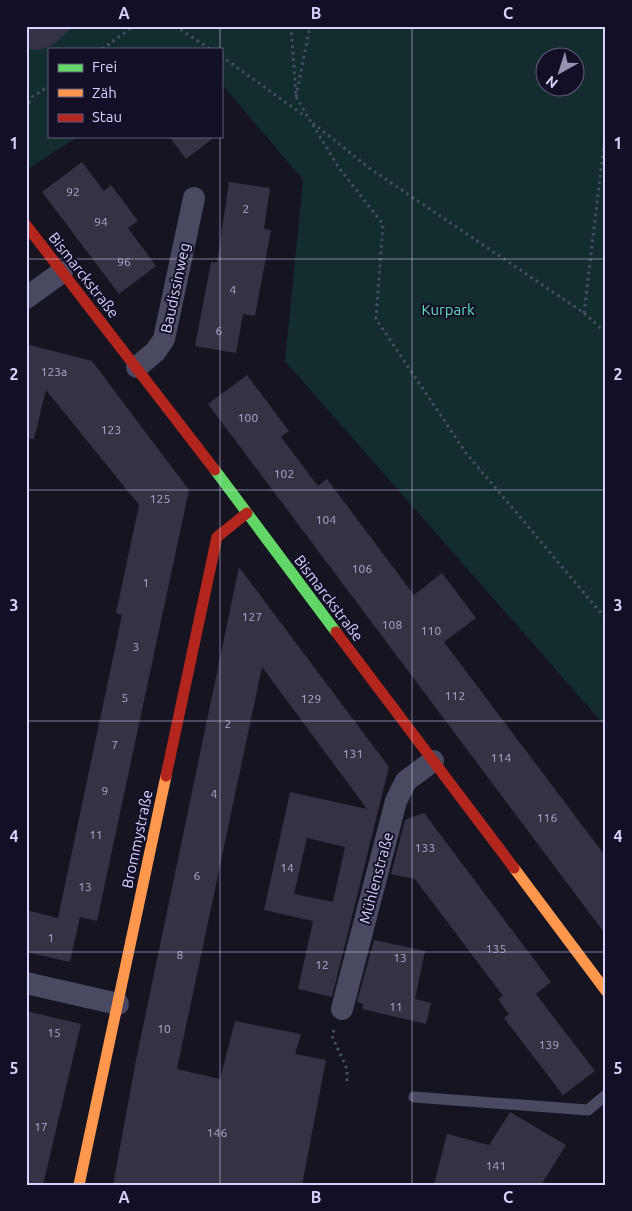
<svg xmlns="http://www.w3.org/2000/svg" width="632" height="1211" viewBox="0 0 632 1211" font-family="Ubuntu,sans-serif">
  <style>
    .green { fill: #132c2d; fill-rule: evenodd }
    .building { fill: #343243; fill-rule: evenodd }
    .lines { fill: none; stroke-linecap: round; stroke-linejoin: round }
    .path { stroke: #44505f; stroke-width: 3; stroke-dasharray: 2.5 4; stroke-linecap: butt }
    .lane { stroke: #4a4962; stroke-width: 11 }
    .street { stroke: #4a4962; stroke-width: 22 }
    .fast { stroke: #63d668; stroke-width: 11 }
    .slow { stroke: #ff974d; stroke-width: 11 }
    .jam { stroke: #b3261e; stroke-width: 11 }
    .grid { fill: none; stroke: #d9d4ff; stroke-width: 1; stroke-opacity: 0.55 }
    .labels { text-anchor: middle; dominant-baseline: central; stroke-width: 4; stroke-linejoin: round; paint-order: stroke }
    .number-label { font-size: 12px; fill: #b0acd0 }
    .street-label { font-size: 15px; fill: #d9d4ff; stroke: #130f26 }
    .park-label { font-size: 15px; fill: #5fe0c0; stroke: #130f26 }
    .neatline { fill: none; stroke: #d9d4ff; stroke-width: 2 }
    .grid-label { font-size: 16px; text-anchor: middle; font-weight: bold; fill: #d9d4ff }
  </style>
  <rect width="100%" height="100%" fill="#161421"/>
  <path class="green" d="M26,26H606V727L285,361L303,180L221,83V49H49V136H79L26,170ZM544,58H574V88H544Z"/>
  <g class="building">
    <polygon points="26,26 74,26 54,44 43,49 26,50"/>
    <polygon points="169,136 216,136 186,159"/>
    <polygon points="82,162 104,191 111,185 138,221 128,228 156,266 119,294 42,192"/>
    <polygon points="229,182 270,188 264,229 271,230 255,316 243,314 236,353 195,346 211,262 217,263"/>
    <polygon points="26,344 92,361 189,490 97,921 80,917 70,962 26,952 26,910 58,918 122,615 116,613 139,505 46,390 34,439 26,438"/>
    <polygon points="247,375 289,431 281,437 318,486 327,479 414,595 442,573 476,618 444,642 606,857 606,935 208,404"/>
    <path d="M239,567L389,767L332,997L298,989L313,921L264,910L290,792L367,809L262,667L177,1069L220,1079L235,1021L301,1034L295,1054L326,1060L302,1185H113L136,1060ZM307,838L345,847L333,902L294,894Z"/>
    <polygon points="424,813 551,982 536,994 595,1071 563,1095 504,1018 509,1014 498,999 503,996 415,879 391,874 405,820"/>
    <polygon points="374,940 425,951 415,999 431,1003 426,1024 362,1009 363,1004 357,1002"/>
    <polygon points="26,1011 81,1024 43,1185 26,1185"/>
    <polygon points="510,1112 566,1145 541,1185 434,1185 447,1134 489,1145"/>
  </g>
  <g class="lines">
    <g class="path">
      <polyline points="175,26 210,49"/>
      <polyline points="291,26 296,97 310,26"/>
      <polyline points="102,49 134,26"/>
      <polyline points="221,56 306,117"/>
      <polyline points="296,97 339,168 383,224 376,319 466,453 606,619"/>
      <polyline points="26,109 32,97 49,86"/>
      <polyline points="313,123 369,168 584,313 606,333"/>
      <polyline points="584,313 606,127"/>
      <polyline points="334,1030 332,1036 347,1069 347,1085"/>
    </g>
    <polyline class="lane" points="414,1097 588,1110 606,1095"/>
    <g class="street">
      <polyline points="26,298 62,272"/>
      <polyline points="137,367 155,352 164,339 194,198"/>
      <polyline points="26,983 118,1004"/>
      <polyline points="342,1009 396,801 406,781 433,761"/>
    </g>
    <polyline class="fast" points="215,470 336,632"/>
    <g class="slow">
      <polyline points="514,868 606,991"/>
      <polyline points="79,1185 166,776"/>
    </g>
    <g class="jam">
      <polyline points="26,225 215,470"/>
      <polyline points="336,632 514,868"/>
      <polyline points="166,776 217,537 247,513"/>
    </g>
  </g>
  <path class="grid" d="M220,26V49M412,26V1185M220,136V1185M26,259H606M26,490H606M26,721H606M26,952H606"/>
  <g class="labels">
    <g class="number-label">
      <text x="73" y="191">92</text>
      <text x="246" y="208">2</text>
      <text x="101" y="221">94</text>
      <text x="124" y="261">96</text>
      <text x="233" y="289">4</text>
      <text x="219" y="330">6</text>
      <text x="54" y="371">123a</text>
      <text x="248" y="417">100</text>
      <text x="111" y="429">123</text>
      <text x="284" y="473">102</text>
      <text x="160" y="498">125</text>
      <text x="326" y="519">104</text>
      <text x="362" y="568">106</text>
      <text x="146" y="582">1</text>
      <text x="252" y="616">127</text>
      <text x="392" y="624">108</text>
      <text x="431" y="630">110</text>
      <text x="136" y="646">3</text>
      <text x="455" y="695">112</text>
      <text x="125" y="697">5</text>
      <text x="311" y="698">129</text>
      <text x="228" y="723">2</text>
      <text x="115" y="744">7</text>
      <text x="353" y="753">131</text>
      <text x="501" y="757">114</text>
      <text x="105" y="790">9</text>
      <text x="214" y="793">4</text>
      <text x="547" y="817">116</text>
      <text x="96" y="834">11</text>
      <text x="425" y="847">133</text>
      <text x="287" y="867">14</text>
      <text x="197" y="875">6</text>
      <text x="85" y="886">13</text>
      <text x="51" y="937">1</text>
      <text x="496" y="948">135</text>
      <text x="180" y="954">8</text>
      <text x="400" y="957">13</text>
      <text x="322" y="964">12</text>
      <text x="396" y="1006">11</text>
      <text x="164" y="1028">10</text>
      <text x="54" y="1032">15</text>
      <text x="549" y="1044">139</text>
      <text x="41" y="1126">17</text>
      <text x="217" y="1132">146</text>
      <text x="496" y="1165">141</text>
    </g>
    <g class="street-label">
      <text transform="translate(84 275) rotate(52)">Bismarckstraße</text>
      <text transform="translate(175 288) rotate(-78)">Baudissinweg</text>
      <text transform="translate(329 598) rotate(53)">Bismarckstraße</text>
      <text transform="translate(137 839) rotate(-78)">Brommystraße</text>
      <text transform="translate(376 878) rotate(-75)">Mühlenstraße</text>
    </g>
    <g class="park-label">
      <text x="448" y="309">Kurpark</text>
    </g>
  </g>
  <rect width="632" height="1211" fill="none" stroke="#130f26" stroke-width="55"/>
  <rect x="48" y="48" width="175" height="90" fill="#130f26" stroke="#625e7d"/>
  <rect x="58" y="64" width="25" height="8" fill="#63d668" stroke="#625e7d"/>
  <text x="92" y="72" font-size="15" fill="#d9d4ff">Frei</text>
  <rect x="58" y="89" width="25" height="8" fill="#ff974d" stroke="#625e7d"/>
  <text x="92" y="98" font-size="15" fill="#d9d4ff">Zäh</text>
  <rect x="58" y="114" width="25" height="8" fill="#b3261e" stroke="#625e7d"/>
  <text x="92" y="122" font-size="15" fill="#d9d4ff">Stau</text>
  <g transform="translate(560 72) rotate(219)"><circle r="24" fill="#130f26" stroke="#625e7d"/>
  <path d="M0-4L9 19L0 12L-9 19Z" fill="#9591b1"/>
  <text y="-8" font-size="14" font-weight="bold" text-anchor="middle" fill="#d9d4ff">N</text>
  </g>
  <rect x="28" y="28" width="576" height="1156" class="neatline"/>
  <g class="grid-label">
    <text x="124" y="19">A</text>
    <text x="316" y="19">B</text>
    <text x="508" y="19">C</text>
    <text x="14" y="149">1</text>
    <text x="618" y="149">1</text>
    <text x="14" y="380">2</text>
    <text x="618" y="380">2</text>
    <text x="14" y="611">3</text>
    <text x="618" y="611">3</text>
    <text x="14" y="842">4</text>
    <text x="618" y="842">4</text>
    <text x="14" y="1074">5</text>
    <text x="618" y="1074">5</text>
    <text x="124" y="1203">A</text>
    <text x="316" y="1203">B</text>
    <text x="508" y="1203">C</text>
  </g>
</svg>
